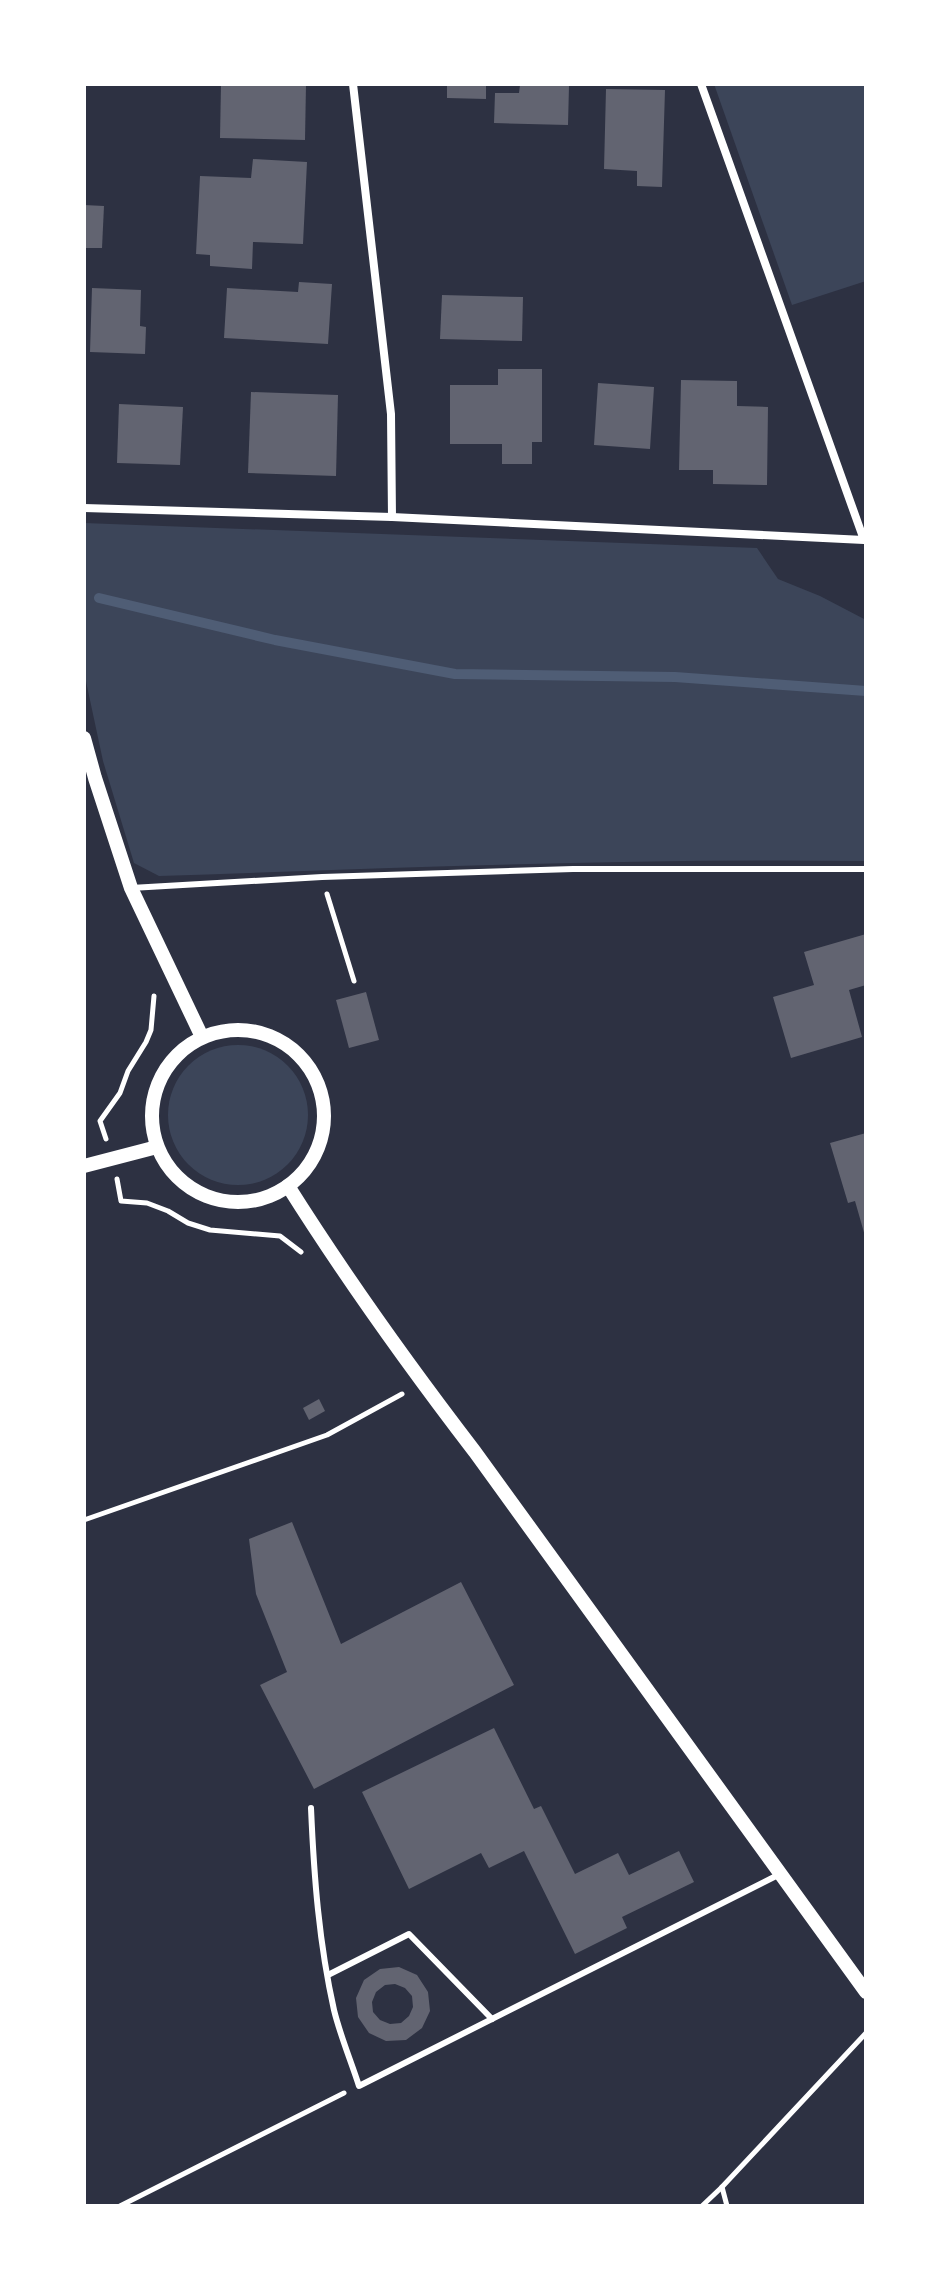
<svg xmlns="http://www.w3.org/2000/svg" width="950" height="2290" viewBox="0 0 950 2290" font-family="Commissioner,sans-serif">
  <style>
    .green { fill: #3c4559 }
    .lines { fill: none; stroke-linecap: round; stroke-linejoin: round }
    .stream { stroke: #4f5d75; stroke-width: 10 }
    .building { fill: #626471; fill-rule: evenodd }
    .path { stroke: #fff; stroke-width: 5 }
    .service { stroke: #fff; stroke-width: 6 }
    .minor { stroke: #fff; stroke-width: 8 }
    .tertiary { stroke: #fff; stroke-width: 14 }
  </style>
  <rect width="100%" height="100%" fill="#2d3142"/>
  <g class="green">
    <polygon points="714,84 866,84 866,281 792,305"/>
    <path d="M84,523L757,548L778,579L820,596L866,620V861C630,858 395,868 159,876L134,863L103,761L84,672Z"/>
    <circle cx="238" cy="1115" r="70"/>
  </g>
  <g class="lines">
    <polyline class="stream" points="99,598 275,640 455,674 675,677 866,691"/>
  </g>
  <g class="building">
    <polygon points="221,84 306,84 305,140 220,138"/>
    <polygon points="447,84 486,84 486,99 447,98"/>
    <polygon points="520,85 569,86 568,125 494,123 495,93 519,93"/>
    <polygon points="606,89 665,90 662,187 637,186 637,171 604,169"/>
    <polygon points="253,159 307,162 303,244 253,242 252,269 210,266 210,255 196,254 200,176 251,178"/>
    <polygon points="84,205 104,206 102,248 84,248"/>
    <polygon points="299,282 332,284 328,344 224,338 227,288 298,292"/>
    <polygon points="92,288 141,290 140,326 146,327 145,354 90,352"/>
    <polygon points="442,295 523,297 522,341 440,339"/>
    <polygon points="498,369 542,369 542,442 532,442 532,464 502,464 502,444 450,444 450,385 498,385"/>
    <polygon points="681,380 737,381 737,406 768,407 767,485 713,484 713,470 679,470"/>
    <polygon points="598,383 654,387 650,449 594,445"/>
    <polygon points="251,392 338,395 336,476 248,473"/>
    <polygon points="119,404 183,407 180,465 117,463"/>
    <polygon points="866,934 866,985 849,990 862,1037 791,1058 773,997 814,985 804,952"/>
    <polygon points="366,992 379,1040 349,1048 336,1000"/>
    <polygon points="866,1133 866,1236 865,1236 855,1201 848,1203 830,1143"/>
    <polygon points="319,1399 325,1411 309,1420 303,1408"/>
    <polygon points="292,1522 341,1644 461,1582 514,1685 314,1789 260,1685 287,1672 256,1594 249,1539"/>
    <polygon points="494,1728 534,1809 541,1806 575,1874 618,1853 629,1875 679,1851 694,1882 622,1917 627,1928 575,1954 524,1851 489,1868 481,1853 409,1889 362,1792"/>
    <path d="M399,1967L417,1975L428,1992L430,2011L422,2028L406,2040L386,2041L369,2033L358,2017L356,1998L364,1980L380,1969ZM395,1984L405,1988L412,1996L413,2007L409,2016L401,2023L390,2024L380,2020L373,2012L372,2002L376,1992L385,1985Z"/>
  </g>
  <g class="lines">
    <g class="path">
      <polyline points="327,894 354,981"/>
      <polyline points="106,1139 100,1121 120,1093 128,1071 146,1042 151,1030 154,996"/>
      <polyline points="117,1179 121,1201 147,1203 168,1211 188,1223 210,1230 280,1236 301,1252"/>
      <polyline points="84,1520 327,1435 402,1394"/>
      <polyline points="722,2187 727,2206"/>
      <polyline points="120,2206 344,2093"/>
      <polyline points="702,2206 722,2187 866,2033"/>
    </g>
    <g class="service">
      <polyline points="131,888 322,877 573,869 866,869"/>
      <path d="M311,1808C314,1877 319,1943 334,2010C340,2035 351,2061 359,2086L780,1874"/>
      <polyline points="328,1975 409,1934 492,2019"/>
    </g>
    <g class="minor">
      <polyline points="353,84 391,414 392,517"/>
      <polyline points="84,508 392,517 864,540 701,84"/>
    </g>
    <g class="tertiary">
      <polyline points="84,738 95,778 131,888 202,1037"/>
      <circle cx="238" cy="1116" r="86"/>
      <polyline points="84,1166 157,1147"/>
      <path d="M288,1186C346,1278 409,1366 475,1452L866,1992"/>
    </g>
  </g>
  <rect width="950" height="2290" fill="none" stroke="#ffffff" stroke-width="172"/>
</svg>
